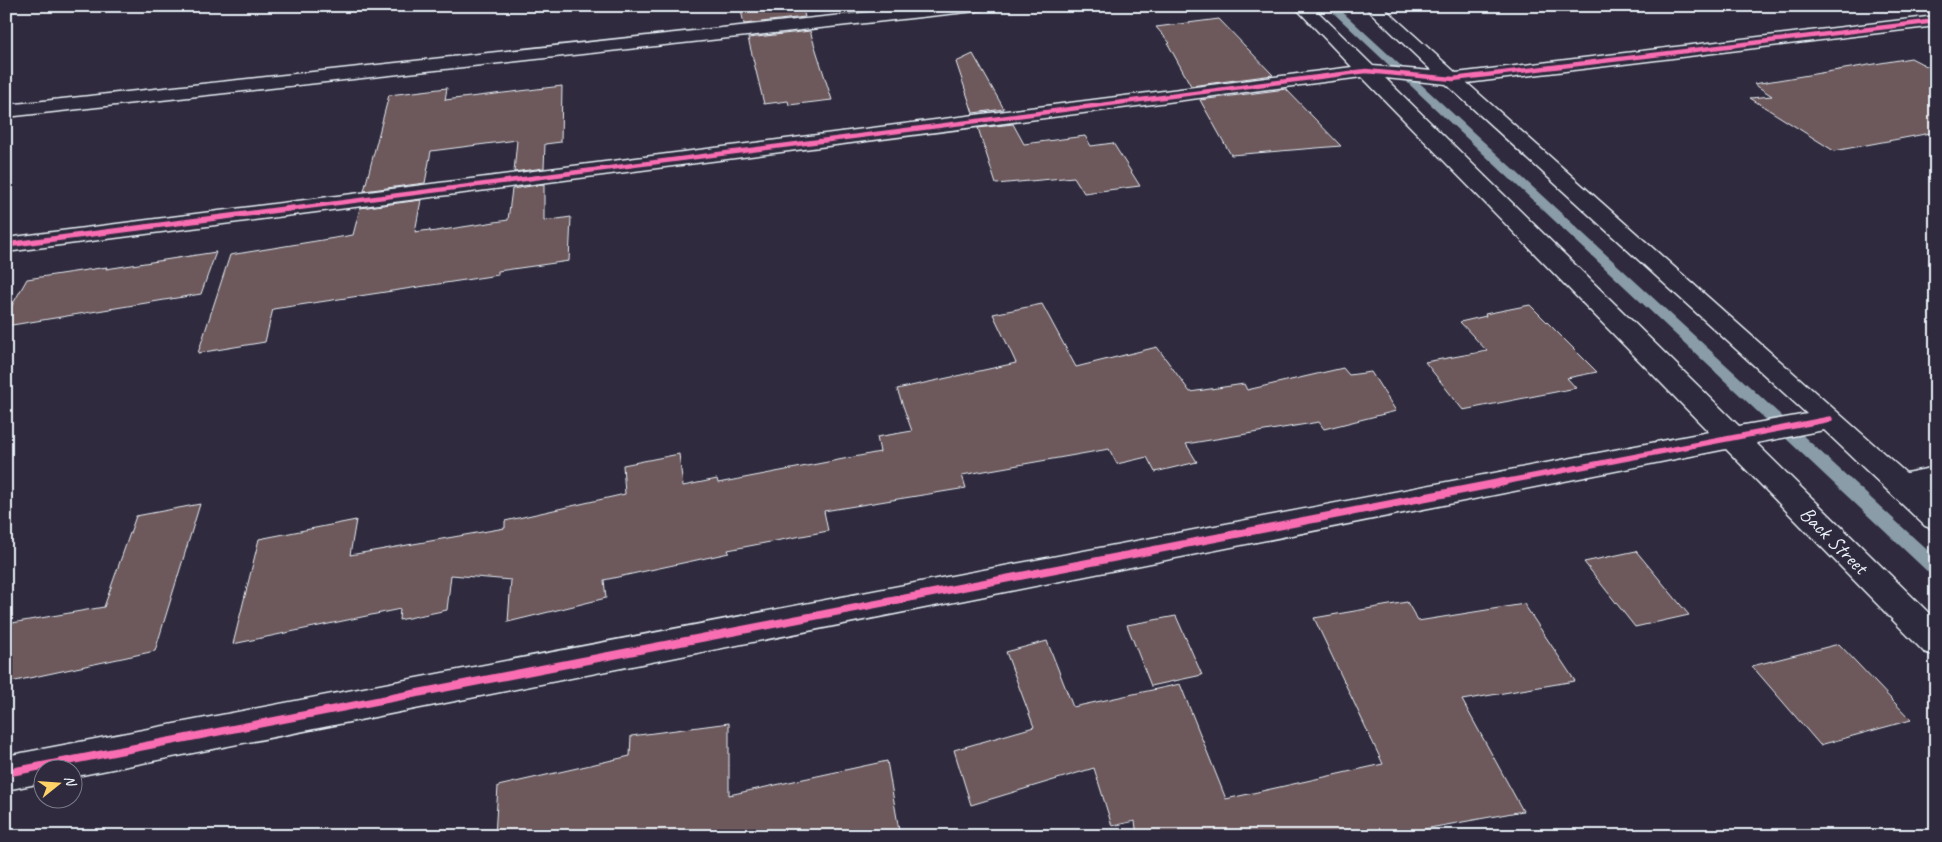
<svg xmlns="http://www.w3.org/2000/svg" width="1942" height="842" viewBox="0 0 1942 842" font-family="Caveat,sans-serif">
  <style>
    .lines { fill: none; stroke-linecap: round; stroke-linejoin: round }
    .stream { fill: #899ca8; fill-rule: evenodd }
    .building { fill: #6d595b; stroke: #e8f1f8 }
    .street-casing { stroke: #e8f1f8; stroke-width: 3 }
    .street { fill: #2f2a3d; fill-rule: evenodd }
    .cycleway-far2-casing { stroke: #2f2a3d; stroke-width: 7 }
    .cycleway-far1-casing { stroke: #2f2a3d; stroke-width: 9 }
    .cycleway-casing { stroke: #2f2a3d; stroke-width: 11 }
    .cycleway-far2 { stroke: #f96db3; stroke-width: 4.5 }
    .cycleway-far1 { stroke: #f96db3; stroke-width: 5.5 }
    .cycleway { stroke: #f96db3; stroke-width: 8 }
    .labels { text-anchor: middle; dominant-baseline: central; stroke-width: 5; stroke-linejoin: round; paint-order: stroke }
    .street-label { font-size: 21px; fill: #e8f1f8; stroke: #2f2a3d }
  </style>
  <rect width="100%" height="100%" fill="#2f2a3d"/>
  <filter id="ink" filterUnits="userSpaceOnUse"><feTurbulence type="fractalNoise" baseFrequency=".02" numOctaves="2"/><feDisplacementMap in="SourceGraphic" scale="10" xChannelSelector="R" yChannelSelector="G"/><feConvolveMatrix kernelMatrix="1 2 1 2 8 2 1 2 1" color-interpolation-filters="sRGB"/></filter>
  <g filter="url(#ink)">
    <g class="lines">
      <polygon class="stream" points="1326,6 1336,6 1936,558 1936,576 1930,574"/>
    </g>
    <g class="building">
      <polygon points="740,6 802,6 805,17 744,24"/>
      <polygon points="1219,19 1273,75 1191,86 1168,44 1170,43 1156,27"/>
      <polygon points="810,31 832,100 789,105 788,101 764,104 748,38"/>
      <polygon points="973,54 1004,109 973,113 956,62"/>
      <polygon points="1911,58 1936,71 1936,132 1834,151 1750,98 1772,96 1754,84"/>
      <polygon points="562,86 561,142 545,144 544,168 514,172 517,140 431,151 425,183 364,191 389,95 447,88 445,100"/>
      <polygon points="1286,89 1341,146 1231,155 1200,100"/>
      <polygon points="1013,124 1024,144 1085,136 1091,146 1113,143 1140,186 1084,193 1074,177 996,184 978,128"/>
      <polygon points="544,184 544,221 571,217 569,261 498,271 498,275 273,309 265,342 198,353 230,255 353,235 360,208 421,200 415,232 430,230 430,232 508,220 512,189"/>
      <polygon points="216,252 201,294 6,326 6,316 27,279 107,267 106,269"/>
      <polygon points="1042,304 1076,367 1157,347 1190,392 1244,384 1247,390 1343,368 1349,375 1371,372 1396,411 1324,429 1319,422 1186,444 1197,462 1155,472 1147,457 1117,464 1109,449 962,475 966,488 824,511 828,531 728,550 729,553 604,580 606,598 508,622 511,580 451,575 447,610 399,620 400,609 233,644 259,539 356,520 350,555 505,528 505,521 625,494 623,465 679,454 683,486 717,479 718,483 880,452 877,437 912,431 897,389 1016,363 993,314"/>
      <polygon points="1530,305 1597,372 1567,378 1576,388 1463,410 1425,362 1487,351 1460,322 1486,316 1485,314"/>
      <polygon points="200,504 155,651 6,683 6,624 104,607 136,516"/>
      <polygon points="1636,551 1689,615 1635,627 1584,562"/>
      <polygon points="1407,602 1418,621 1524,604 1575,681 1462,700 1523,811 1386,836 1137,836 1135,821 1112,826 1094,768 971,805 954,750 1034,727 1006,652 1047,641 1073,707 1180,684 1226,799 1383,764 1314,618"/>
      <polygon points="1176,616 1202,675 1151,686 1127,625"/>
      <polygon points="1839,644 1911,720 1820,745 1752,666"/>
      <polygon points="729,723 729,795 887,761 900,836 495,836 498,786 630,756 631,736"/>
    </g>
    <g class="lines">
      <defs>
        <g id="street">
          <polygon points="926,6 984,6 982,10 976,11 6,117 6,105"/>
          <path d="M1294,6H1312L1373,66L1432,71L1364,6H1382L1456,73L1936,16V26L1467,83L1906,473L1936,467V489L1926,491L1936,500V530L1925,526L1824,430L1756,443L1936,620V656L1924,652L1726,449L72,777V770H42V783L6,790V756L1709,432L1362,77L6,252V238L1352,67ZM1385,78L1446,84L1807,414L1739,426Z"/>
        </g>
      </defs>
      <use href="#street" class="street-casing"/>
      <use href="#street" class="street"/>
      <defs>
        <polyline id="cycleway-far2" points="283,210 1366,71 1453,79 1936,21"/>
        <g id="cycleway-far1">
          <polyline points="6,245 293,208"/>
          <polyline points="1498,483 1830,419"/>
        </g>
        <polyline id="cycleway" points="6,773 1504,482"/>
      </defs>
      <use href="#cycleway-far2" class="cycleway-far2-casing"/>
      <use href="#cycleway-far1" class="cycleway-far1-casing"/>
      <use href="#cycleway" class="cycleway-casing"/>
      <use href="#cycleway-far2" class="cycleway-far2"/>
      <use href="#cycleway-far1" class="cycleway-far1"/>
      <use href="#cycleway" class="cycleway"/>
    </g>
  </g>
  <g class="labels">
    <g class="street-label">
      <text transform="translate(1834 540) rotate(45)">Back Street</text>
    </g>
  </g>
  <rect width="1942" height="842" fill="none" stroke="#2f2a3d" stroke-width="25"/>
  <rect x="12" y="12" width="1917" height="817" fill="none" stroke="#e8f1f8" stroke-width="2" filter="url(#ink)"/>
  <g transform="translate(58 784) rotate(73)"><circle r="24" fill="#2f2a3d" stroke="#797a88"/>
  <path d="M0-4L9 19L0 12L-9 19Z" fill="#ffd166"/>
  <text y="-8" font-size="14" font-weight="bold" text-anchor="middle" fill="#e8f1f8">N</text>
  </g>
</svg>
